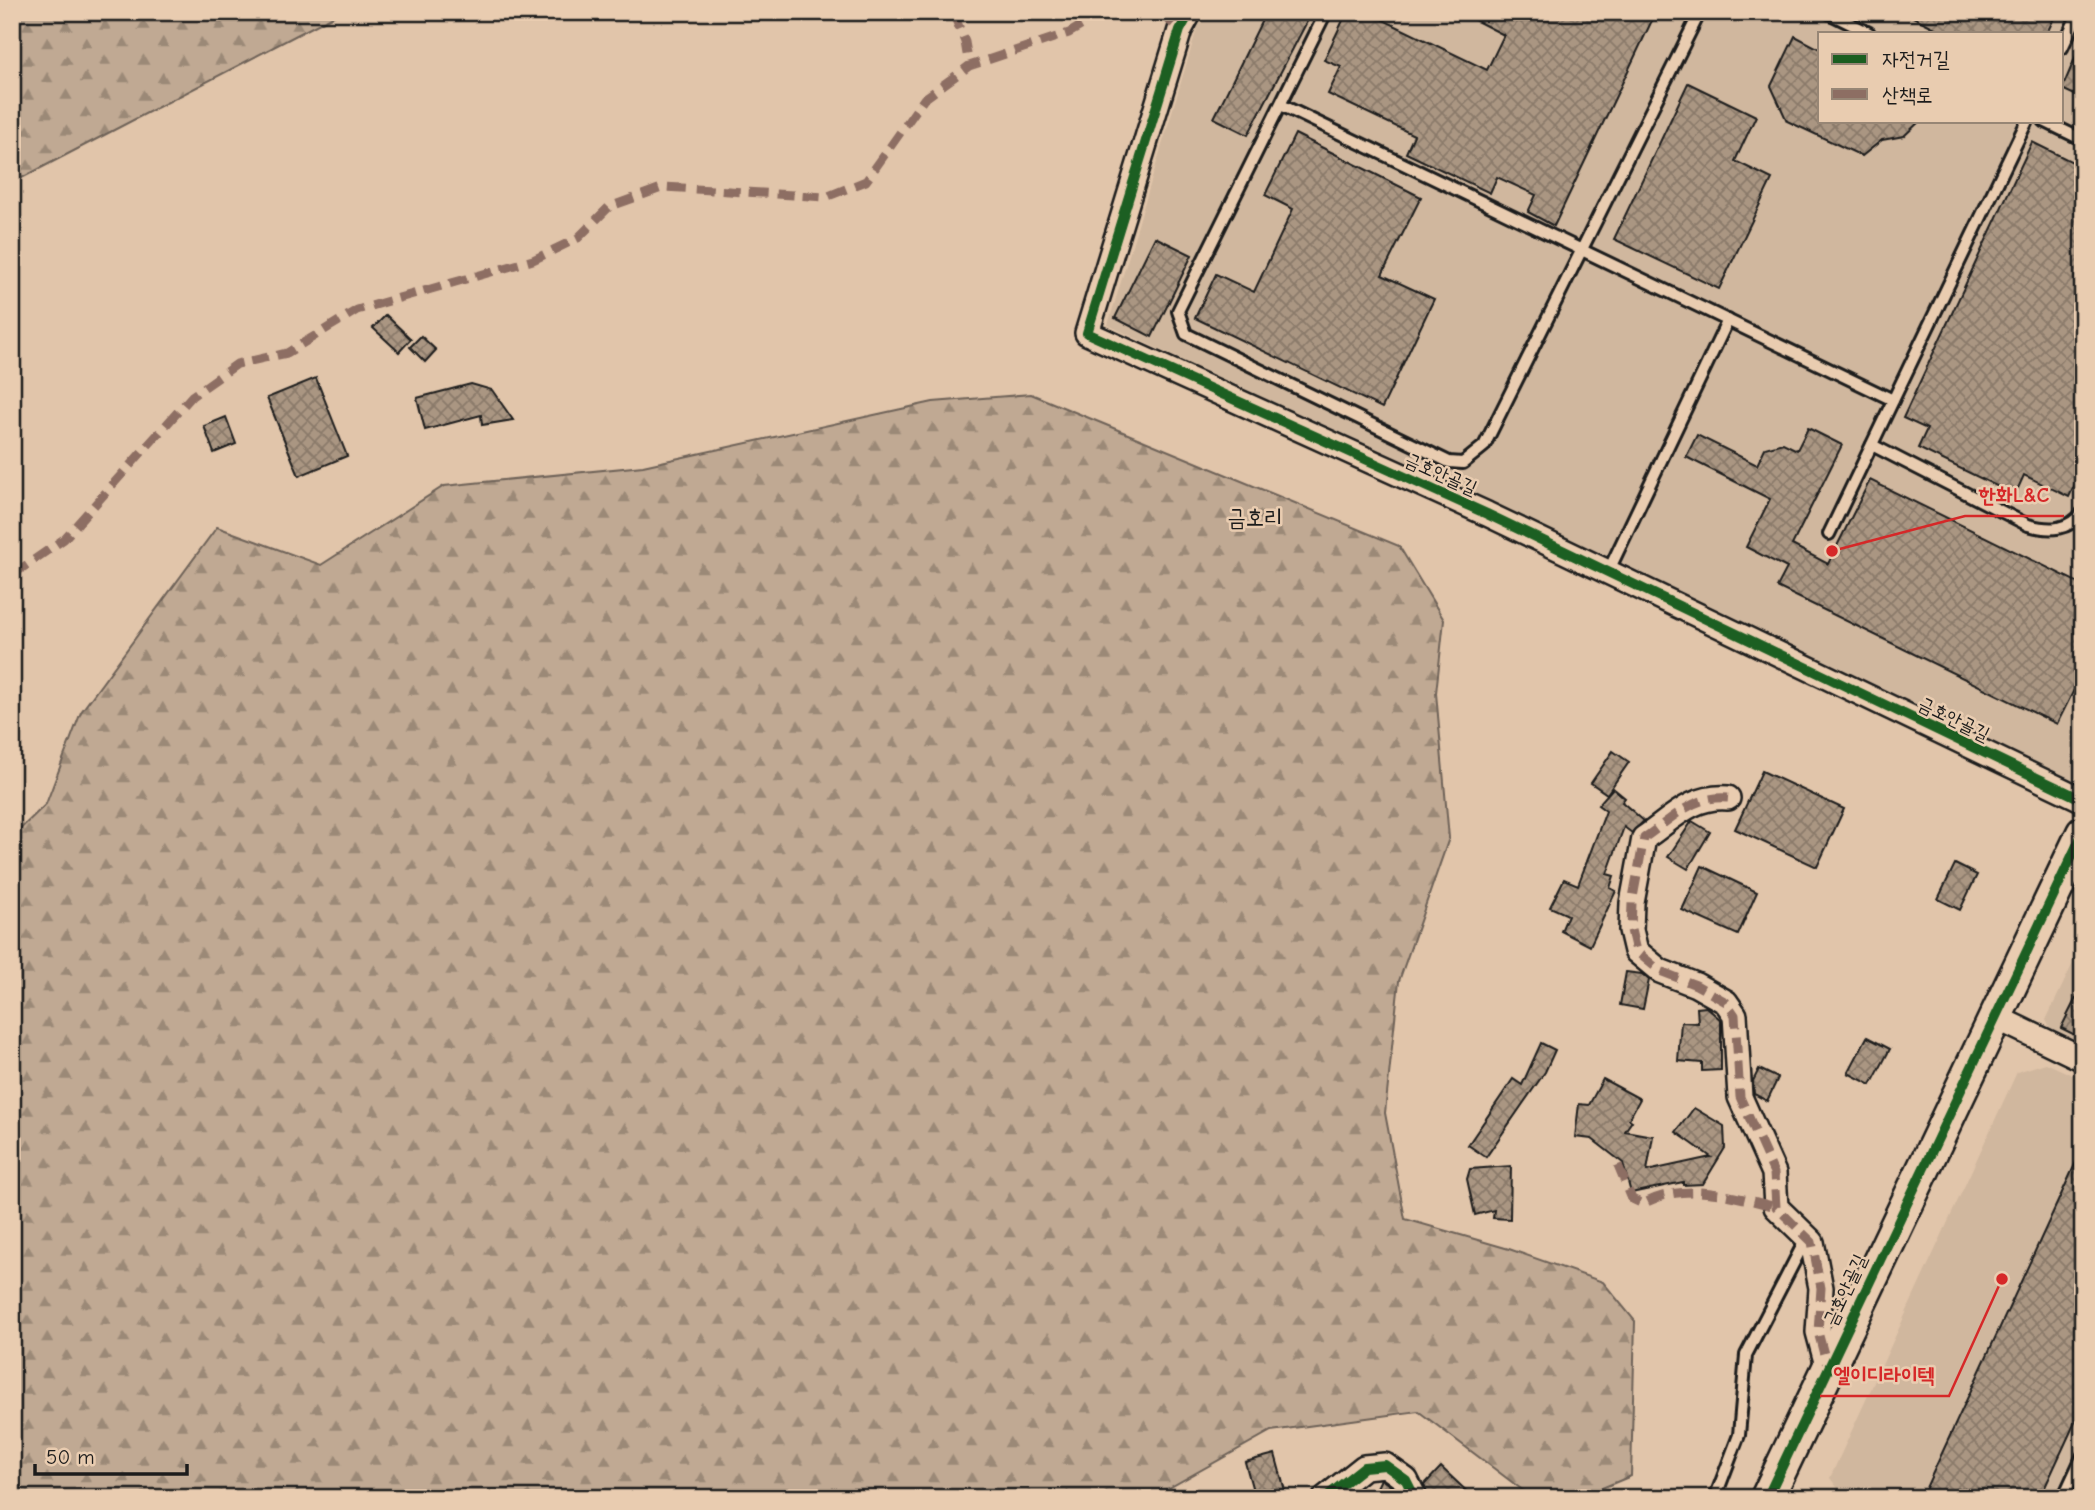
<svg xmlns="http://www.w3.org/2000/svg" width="2095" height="1510" viewBox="0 0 2095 1510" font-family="'Comic Neue','Poor Story',sans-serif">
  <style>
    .built { fill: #d0b79e; fill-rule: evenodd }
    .forest { fill: url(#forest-firs); stroke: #6e6258; stroke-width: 2 }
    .building { fill: url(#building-cross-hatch); stroke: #1c1c1c; stroke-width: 2 }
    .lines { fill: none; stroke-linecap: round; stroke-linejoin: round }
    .lane-casing { stroke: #1c1c1c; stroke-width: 16 }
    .street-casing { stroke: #1c1c1c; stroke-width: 28 }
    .secondary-casing { stroke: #1c1c1c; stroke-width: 37 }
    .lane { stroke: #e9ccb0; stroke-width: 10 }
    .street { stroke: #e9ccb0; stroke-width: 23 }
    .secondary { stroke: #e9ccb0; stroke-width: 32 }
    .quiet { stroke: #8d6e63; stroke-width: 9; stroke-dasharray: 18 9; stroke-linecap: butt }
    .cycleway-casing { stroke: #e9ccb0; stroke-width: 15 }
    .cycleway { stroke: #1b5e20; stroke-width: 10 }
    .labels { text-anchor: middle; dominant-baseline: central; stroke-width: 5; stroke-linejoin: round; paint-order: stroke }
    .street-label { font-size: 19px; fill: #1c1c1c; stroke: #e9ccb0 }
    .quarter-label { font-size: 23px; fill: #1c1c1c; stroke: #e9ccb0 }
    .leader { fill: none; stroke: #d62828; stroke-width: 2.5 }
    .callout-dot { fill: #d62828; stroke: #e9ccb0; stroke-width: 2.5 }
    .callout-label { font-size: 21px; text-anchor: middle; font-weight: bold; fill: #d62828; stroke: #e9ccb0; stroke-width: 5; stroke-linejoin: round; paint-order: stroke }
  </style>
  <defs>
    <pattern id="forest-firs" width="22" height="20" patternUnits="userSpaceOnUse" patternTransform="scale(1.75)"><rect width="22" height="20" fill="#c0a993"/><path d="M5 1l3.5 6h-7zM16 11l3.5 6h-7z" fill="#9b8977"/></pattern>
    <pattern id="building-cross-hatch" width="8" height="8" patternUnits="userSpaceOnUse" patternTransform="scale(1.75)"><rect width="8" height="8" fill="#aa9682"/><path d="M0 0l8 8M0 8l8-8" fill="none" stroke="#8a7a6a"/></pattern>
  </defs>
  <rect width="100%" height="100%" fill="#e1c5aa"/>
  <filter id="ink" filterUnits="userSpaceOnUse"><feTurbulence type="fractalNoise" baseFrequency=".0143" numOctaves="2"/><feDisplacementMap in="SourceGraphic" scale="14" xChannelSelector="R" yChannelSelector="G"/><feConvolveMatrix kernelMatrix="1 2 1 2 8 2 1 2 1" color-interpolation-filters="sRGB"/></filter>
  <g filter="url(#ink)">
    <g class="built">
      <path d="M1207,12H2083V777L2061,780L1108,325L1197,29ZM1820,33H2062V121H1820Z"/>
      <polygon points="2083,942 2083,1045 2051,1030 2046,1020"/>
      <polygon points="2046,1063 2083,1080 2083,1498 1845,1498 1830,1478 2017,1072"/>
    </g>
    <g class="forest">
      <polygon points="12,12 341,12 12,183"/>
      <polygon points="1031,394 1399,546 1444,620 1436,693 1449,838 1399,981 1385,1113 1405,1219 1509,1249 1603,1282 1635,1321 1631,1476 1578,1498 1533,1498 1418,1411 1271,1431 1162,1492 1158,1498 12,1498 12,837 46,804 81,712 217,527 321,565 444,486 643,466 933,402"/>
    </g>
    <g class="building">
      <polygon points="1266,12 1312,12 1248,135 1214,118"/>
      <polygon points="1347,12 1367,12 1487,70 1504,35 1459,12 1656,12 1554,226 1528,212 1536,195 1497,177 1490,193 1406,153 1414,135 1328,94 1341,67 1324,60"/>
      <polygon points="1903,12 2057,12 2047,33 1945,33"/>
      <polygon points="1795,36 1820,49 1820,121 1920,121 1904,136 1882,140 1862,156 1787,121 1771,86"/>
      <polygon points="2083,39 2083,99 2062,89"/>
      <polygon points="1688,83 1756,116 1735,161 1772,179 1719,289 1614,239"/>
      <polygon points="1295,134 1421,197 1382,275 1434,299 1382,408 1195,318 1216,274 1254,292 1293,209 1265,195"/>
      <polygon points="2032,142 2083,167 2083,468 2069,497 2024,475 2015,495 1918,448 1927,429 1903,418"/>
      <polygon points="1155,237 1192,255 1152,337 1115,318"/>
      <polygon points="386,315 411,339 399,352 373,328"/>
      <polygon points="421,336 436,350 425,362 410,347"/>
      <polygon points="316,378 347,456 299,476 267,398"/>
      <polygon points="471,384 492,390 513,420 482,425 481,415 425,430 417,398"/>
      <polygon points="226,417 236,444 214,453 204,426"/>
      <polygon points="1808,428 1842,445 1792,545 1828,564 1870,480 2083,585 2083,672 2057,724 1777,587 1787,568 1746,547 1770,499 1686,457 1697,435 1757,465 1765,448 1783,443 1797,450"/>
      <polygon points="1613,751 1629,762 1607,794 1591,783"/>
      <polygon points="1762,771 1844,809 1817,867 1735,829"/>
      <polygon points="1613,788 1625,798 1622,802 1644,821 1632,833 1624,827 1607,874 1614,876 1610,888 1616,891 1590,946 1561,931 1568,915 1550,907 1564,879 1578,885 1606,811 1598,805"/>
      <polygon points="1692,821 1710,832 1688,869 1668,857"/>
      <polygon points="1955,864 1977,875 1960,910 1938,899"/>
      <polygon points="1702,866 1757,892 1738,935 1682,910"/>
      <polygon points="1626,972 1642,974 1649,980 1643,1009 1620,1005"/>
      <polygon points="2083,984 2083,1039 2061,1028"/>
      <polygon points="1706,1007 1721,1020 1721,1070 1702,1071 1702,1063 1678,1061 1681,1022 1698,1023 1697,1008"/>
      <polygon points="1867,1037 1890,1049 1871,1085 1848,1073"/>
      <polygon points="1541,1043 1555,1050 1545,1072 1486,1157 1468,1145 1513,1079 1522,1085"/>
      <polygon points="1759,1069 1778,1078 1767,1101 1754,1094 1753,1081"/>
      <polygon points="1603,1079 1640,1099 1629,1119 1632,1121 1625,1131 1653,1136 1647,1171 1711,1157 1676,1132 1694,1108 1724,1126 1725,1148 1703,1184 1683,1185 1683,1182 1631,1193 1623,1163 1592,1139 1575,1137 1579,1104 1589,1105"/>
      <polygon points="2083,1147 2083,1405 2040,1498 1942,1498 1925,1490"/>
      <polygon points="1511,1166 1510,1219 1493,1218 1494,1210 1475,1215 1467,1179 1470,1169"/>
      <polygon points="1275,1454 1287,1498 1255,1498 1245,1462"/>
      <polygon points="1441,1467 1474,1498 1429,1498 1424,1485"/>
      <polygon points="1381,1479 1395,1489 1392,1498 1372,1498"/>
    </g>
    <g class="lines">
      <defs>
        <g id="lane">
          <polyline points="1326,12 1178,311 1186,334 1449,462 1463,463 1484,446 1700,12"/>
          <polyline points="1827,12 1869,33"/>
          <polyline points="2062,48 2079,12"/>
          <polyline points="1281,105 1893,400"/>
          <polyline points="2044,121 2083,140"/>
          <path d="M1872,445L2028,525C2050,531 2068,531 2083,512"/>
          <polyline points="1829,534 2027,121"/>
          <polyline points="1608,572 1728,320"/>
          <polyline points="1715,1498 1739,1435 1746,1355 1807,1237"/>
          <polyline points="2063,1498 2083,1455"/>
        </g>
        <g id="street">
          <polyline points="1190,12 1180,30 1087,333 1487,514 2083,800"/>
          <path d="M1728,798C1692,795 1672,819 1644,838L1632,903L1631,930L1636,951L1660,971L1696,985L1726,1002L1735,1015L1740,1097L1774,1173L1776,1207L1812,1242L1821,1288L1818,1332L1828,1369"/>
          <polyline points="1993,1016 2083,1059"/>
          <polyline points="1325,1498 1364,1467 1385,1465 1406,1480 1415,1498"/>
        </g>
        <polyline id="secondary" points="1767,1498 2083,833"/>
      </defs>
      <use href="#lane" class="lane-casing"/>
      <use href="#street" class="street-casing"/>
      <use href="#secondary" class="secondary-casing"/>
      <use href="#lane" class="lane"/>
      <use href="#street" class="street"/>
      <use href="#secondary" class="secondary"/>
      <g class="quiet">
        <polyline points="953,12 965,42 969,66"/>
        <polyline points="1160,12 1180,30"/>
        <polyline points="12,575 64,539 192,396 237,364 287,353 357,310 533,260 578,238 609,207 664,187 826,197 866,181 924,99 969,66 1069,33 1104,12"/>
        <path d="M1728,798C1692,795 1672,819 1644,838L1632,903L1631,930L1636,951L1660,971L1696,985L1726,1002L1735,1015L1740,1097L1774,1173L1776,1207L1812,1242L1821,1288L1818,1332L1828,1369"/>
        <path d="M1618,1165L1632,1199L1643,1204C1684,1181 1733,1196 1776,1207"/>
      </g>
      <defs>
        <g id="cycleway">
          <polyline points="1190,12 1180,30 1087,333 1487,514 2083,800"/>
          <polyline points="1325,1498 1364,1467 1385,1465 1406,1480 1415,1498"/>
          <polyline points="1767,1498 2083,833"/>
        </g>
      </defs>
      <use href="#cycleway" class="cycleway-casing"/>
      <use href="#cycleway" class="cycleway"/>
    </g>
  </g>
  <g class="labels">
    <g class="street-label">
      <text transform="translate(1441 474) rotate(24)">금호안골길</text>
      <text transform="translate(1954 719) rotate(26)">금호안골길</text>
      <text transform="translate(1845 1290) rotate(-65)">금호안골길</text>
    </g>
    <g class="quarter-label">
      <text x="1255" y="517">금호리</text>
    </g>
  </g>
  <path class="leader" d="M1832 551L1965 516H2064M2002 1279L1949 1396H1820"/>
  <g class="callout-dot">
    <circle cx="1832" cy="551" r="7"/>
    <circle cx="2002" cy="1279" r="7"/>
  </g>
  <g class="callout-label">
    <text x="2014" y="502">한화L&amp;C</text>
    <text x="1884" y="1382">엘이디라이텍</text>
  </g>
  <rect width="2095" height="1510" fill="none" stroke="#e9ccb0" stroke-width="42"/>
  <rect x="21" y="21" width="2053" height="1468" fill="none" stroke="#1c1c1c" stroke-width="2.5" filter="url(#ink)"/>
  <rect x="1818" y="32" width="245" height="91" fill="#e9ccb0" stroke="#978675" stroke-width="2"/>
  <rect x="1832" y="54" width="35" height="10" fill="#1b5e20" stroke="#978675" stroke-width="2"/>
  <text x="1882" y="66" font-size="21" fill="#1c1c1c">자전거길</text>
  <rect x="1832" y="89" width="35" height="10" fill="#8d6e63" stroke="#978675" stroke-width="2"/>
  <text x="1882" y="102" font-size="21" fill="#1c1c1c">산책로</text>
  <path d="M35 1464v10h152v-10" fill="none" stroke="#1c1c1c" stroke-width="3.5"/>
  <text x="46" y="1464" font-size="21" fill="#1c1c1c" stroke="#e9ccb0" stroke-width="5" paint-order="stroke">50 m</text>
</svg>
